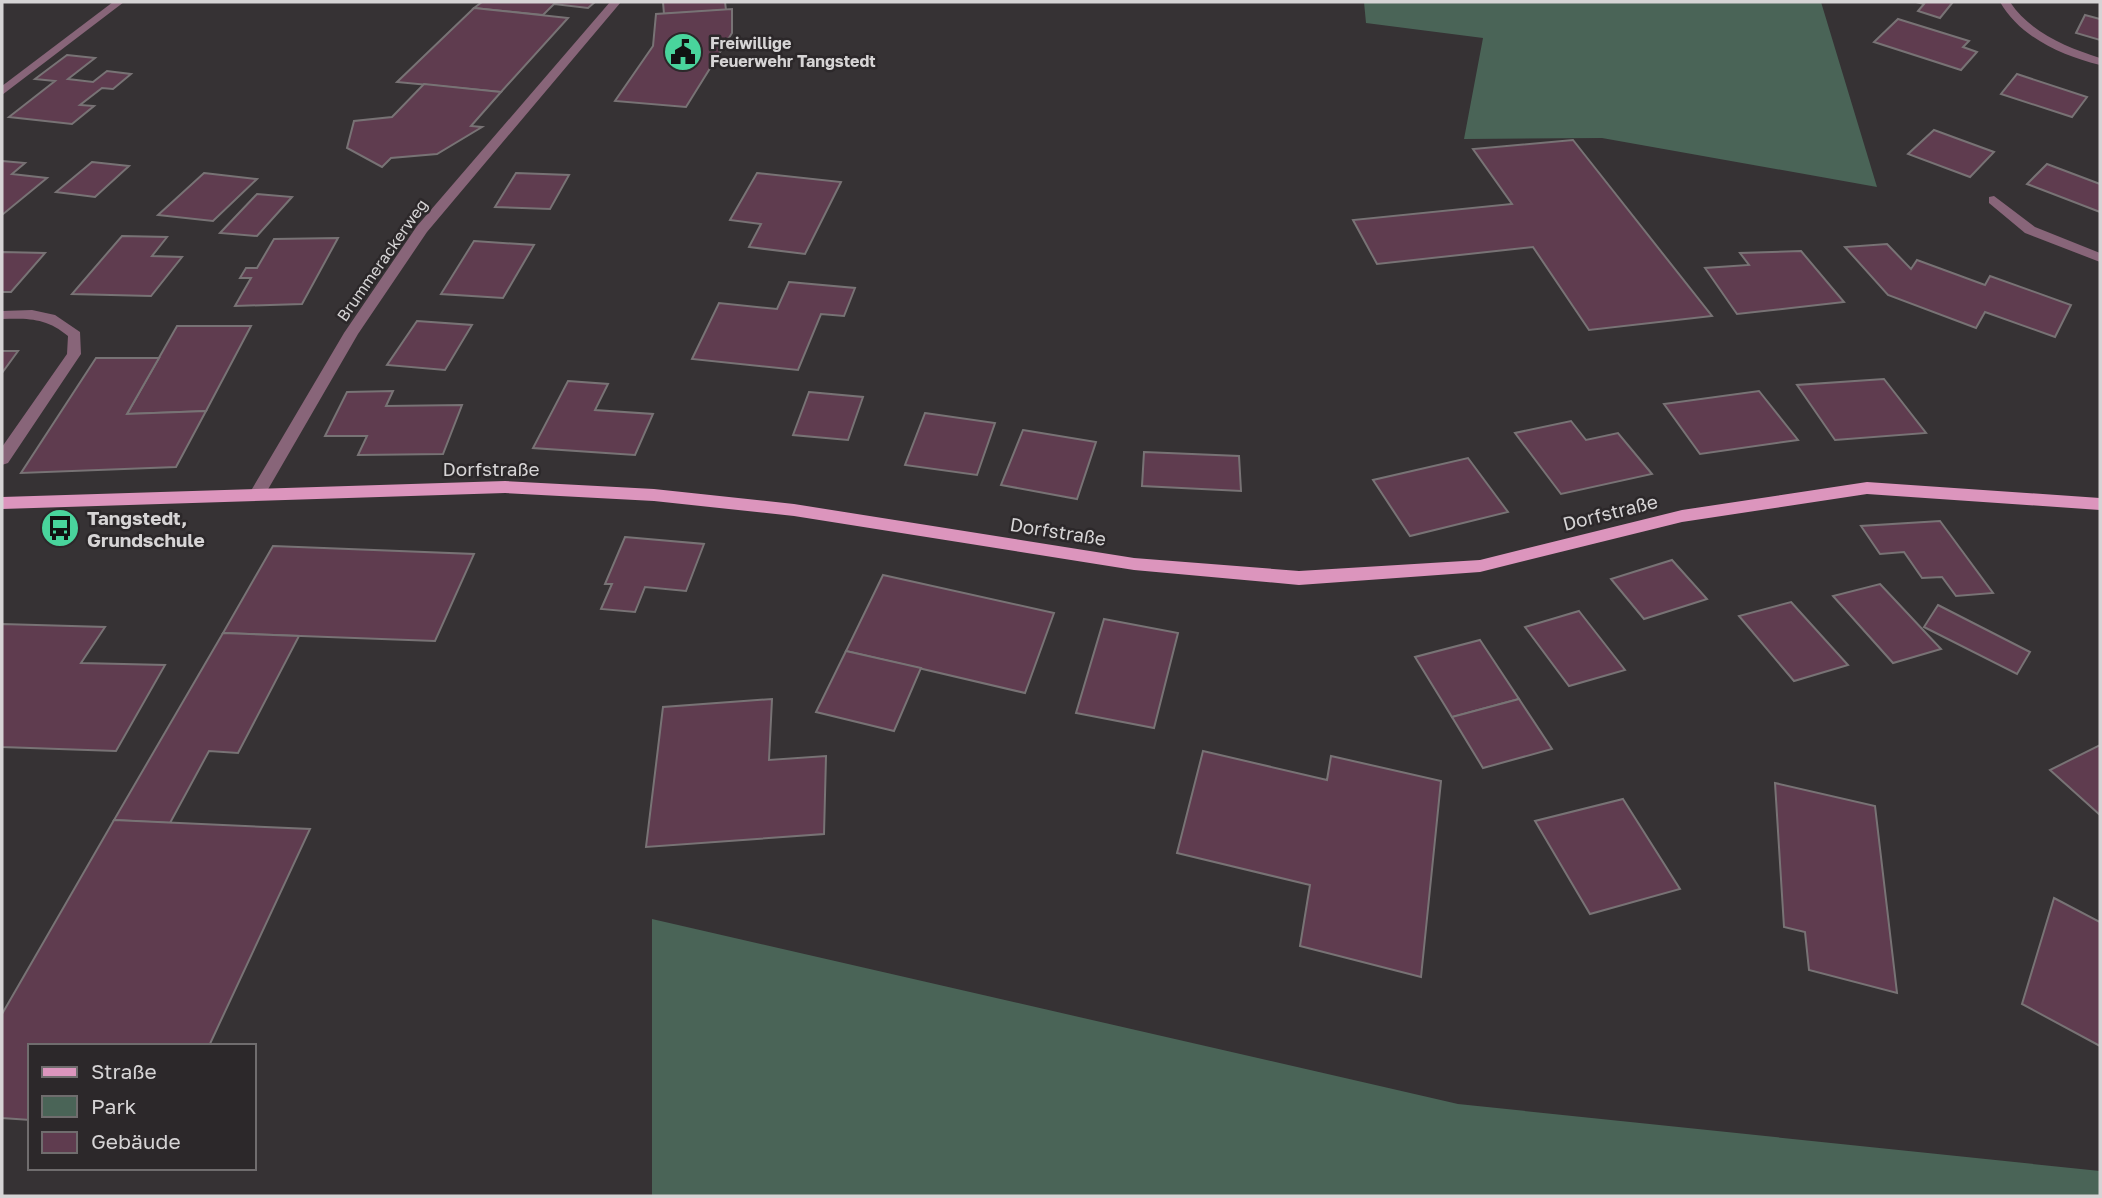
<svg xmlns="http://www.w3.org/2000/svg" width="2102" height="1198" viewBox="0 0 2102 1198" font-family="'Golos Text',sans-serif">
  <style>
    .green { fill: #4a6457 }
    .building { fill: #5f3c4f; stroke: #787375; stroke-width: 2 }
    .lines { fill: none; stroke-linecap: round; stroke-linejoin: round }
    .minor { fill: #886579; fill-rule: evenodd }
    .major { fill: #dc95bd; fill-rule: evenodd }
    .labels { text-anchor: middle; dominant-baseline: central; stroke-width: 5; stroke-linejoin: round; paint-order: stroke }
    .far-poi-label { font-size: 16px; font-weight: bold; fill: #d6d4d5; stroke: #2c282a; text-anchor: start }
    .far-street-label { font-size: 16px; fill: #d6d4d5; stroke: #2c282a }
    .street-label { font-size: 19px; fill: #d6d4d5; stroke: #2c282a }
    .poi-label { font-size: 19px; font-weight: bold; fill: #d6d4d5; stroke: #2c282a; text-anchor: start }
  </style>
  <rect width="100%" height="100%" fill="#363234"/>
  <g class="green">
    <polygon points="1364,2 1821,2 1877,187 1602,138 1464,139 1483,38 1366,23"/>
    <polygon points="652,919 1458,1104 2100,1171 2100,1196 652,1196"/>
  </g>
  <g class="building">
    <polygon points="482,2 595,2 588,8 554,4 543,15 474,8"/>
    <polygon points="663,2 725,2 726,10 664,14"/>
    <polygon points="1916,2 1953,2 1940,18 1918,11 1924,4"/>
    <polygon points="474,8 568,18 501,92 397,82"/>
    <polygon points="732,9 732,33 686,107 615,101 653,46 656,14"/>
    <polygon points="2085,15 2100,19 2100,40 2076,33"/>
    <polygon points="1898,19 1969,41 1963,47 1977,52 1961,70 1874,42"/>
    <polygon points="67,55 95,58 68,79 93,82 107,71 131,74 113,89 102,88 80,105 94,106 72,124 9,117 55,81 35,79"/>
    <polygon points="2017,74 2087,97 2072,117 2001,94"/>
    <polygon points="424,84 501,92 471,126 482,127 437,154 391,158 382,167 347,148 354,121 392,117"/>
    <polygon points="1934,130 1994,152 1970,177 1908,154"/>
    <polygon points="1573,140 1712,316 1589,330 1533,247 1377,264 1353,220 1512,204 1473,149"/>
    <polygon points="2,161 25,163 12,174 47,178 2,215"/>
    <polygon points="92,162 129,166 95,197 56,192"/>
    <polygon points="2047,164 2100,184 2100,212 2027,184"/>
    <polygon points="204,173 257,179 213,221 158,215"/>
    <polygon points="516,173 569,175 550,209 495,207"/>
    <polygon points="757,173 841,182 805,254 749,247 761,224 730,220"/>
    <polygon points="257,194 292,197 257,236 220,233"/>
    <polygon points="122,236 167,237 152,256 182,257 151,296 72,294"/>
    <polygon points="338,238 302,304 235,306 251,278 240,278 246,268 257,268 274,239"/>
    <polygon points="474,241 534,245 503,298 441,294"/>
    <polygon points="1887,244 1911,269 1917,260 1985,285 1990,276 2071,305 2055,337 1985,312 1976,328 1888,295 1845,247"/>
    <polygon points="1801,251 1844,302 1737,314 1705,268 1749,265 1740,253"/>
    <polygon points="2,252 45,253 11,292 2,292"/>
    <polygon points="789,282 855,288 844,316 821,314 798,370 692,359 719,303 777,309"/>
    <polygon points="417,321 472,325 445,370 387,365"/>
    <polygon points="177,326 251,326 206,411 127,414"/>
    <polygon points="2,351 18,351 2,373"/>
    <polygon points="96,358 159,358 127,414 206,411 176,467 21,473"/>
    <polygon points="1884,379 1926,433 1835,440 1797,385"/>
    <polygon points="568,381 608,384 595,410 653,414 635,455 533,448"/>
    <polygon points="393,391 386,406 462,405 443,454 358,455 367,436 325,436 347,392"/>
    <polygon points="1759,391 1798,440 1700,454 1664,404"/>
    <polygon points="809,392 863,397 848,440 793,435"/>
    <polygon points="925,413 995,423 977,475 905,465"/>
    <polygon points="1571,421 1586,440 1618,433 1652,474 1561,494 1515,433"/>
    <polygon points="1023,430 1096,442 1077,499 1001,485"/>
    <polygon points="1144,452 1239,456 1241,491 1142,486"/>
    <polygon points="1468,458 1508,512 1410,536 1373,480"/>
    <polygon points="1940,521 1993,593 1956,596 1942,577 1922,578 1904,552 1880,554 1861,526"/>
    <polygon points="625,537 704,544 686,591 645,587 635,612 601,609 612,584 605,584"/>
    <polygon points="273,546 474,554 435,641 223,633"/>
    <polygon points="1672,560 1707,599 1644,619 1611,579"/>
    <polygon points="883,575 1054,613 1025,693 846,651"/>
    <polygon points="1880,584 1941,649 1893,663 1833,596"/>
    <polygon points="1791,602 1848,665 1794,681 1739,616"/>
    <polygon points="1938,605 2030,652 2017,674 1924,627"/>
    <polygon points="1579,611 1625,670 1569,686 1525,627"/>
    <polygon points="1104,619 1178,633 1154,728 1076,713"/>
    <polygon points="2,624 105,627 81,663 165,665 116,751 2,747"/>
    <polygon points="223,633 299,636 238,753 209,751 170,823 114,820"/>
    <polygon points="1480,640 1519,699 1452,717 1415,657"/>
    <polygon points="846,651 921,668 894,731 816,712"/>
    <polygon points="772,699 769,760 826,756 824,834 646,847 663,707"/>
    <polygon points="1519,699 1552,749 1483,768 1452,717"/>
    <polygon points="2100,745 2100,815 2050,770"/>
    <polygon points="1203,751 1327,780 1331,756 1441,781 1421,977 1300,946 1310,885 1177,853"/>
    <polygon points="1775,783 1875,806 1897,993 1809,970 1805,932 1784,927"/>
    <polygon points="1623,799 1680,889 1590,914 1535,821"/>
    <polygon points="114,820 310,829 209,1046 30,1046 30,1120 2,1118 2,1014"/>
    <polygon points="2054,898 2100,922 2100,1046 2022,1004"/>
  </g>
  <g class="lines">
    <g class="minor">
      <polygon points="113,2 124,2 2,95 2,86"/>
      <polygon points="610,2 621,2 427,232 358,334 263,498 251,498 249,494 344,333 417,226"/>
      <path d="M2000,2H2010C2031,33 2066,47 2100,58V65C2062,56 2020,37 2000,2Z"/>
      <polygon points="1994,196 2035,227 2100,253 2100,262 2025,233 1989,203 1989,197"/>
      <path d="M32,310L55,315L80,332L81,354L8,463L2,465V447L67,354L68,336C47,318 28,318 2,319V311Z"/>
    </g>
    <polygon class="major" points="505,481 654,489 794,504 1134,558 1299,571 1480,560 1682,510 1867,482 2100,498 2100,510 1867,494 1682,522 1480,572 1299,585 1134,570 794,516 654,501 505,493 2,509 2,497"/>
  </g>
  <defs>
    <symbol id="civic-disc" viewBox="-11 -11 22 22"><circle r="9.5" fill="#49d49c" stroke="#2c282a"/><path d="M-.6-6.5H3V-4.5H.6V-3L4-1V1h2V6H-6V1h2V-1L-.6-3ZM-1.2 2.5V6h2.4V2.5Z" fill="#111"/></symbol>
    <symbol id="bus-disc" viewBox="-11 -11 22 22"><circle r="9.5" fill="#49d49c" stroke="#2c282a"/><path d="M-5-6H5V4H4V6H2V4H-2V6H-4V4H-5ZM-3.5-4V0h7V-4ZM-3.5 1.2v1.5H-2V1.2ZM2 1.2v1.5H3.5V1.2Z" fill="#111"/></symbol>
  </defs>
  <g fill-rule="evenodd">
    <use href="#civic-disc" x="661" y="30" width="44" height="44"/>
    <use href="#bus-disc" x="38" y="506" width="44" height="44"/>
  </g>
  <g class="labels">
    <g class="far-poi-label">
      <text x="710" y="43">Freiwillige<tspan x="710" dy="18">Feuerwehr Tangstedt</tspan></text>
    </g>
    <g class="far-street-label">
      <text transform="translate(382 260) rotate(-55)">Brummerackerweg</text>
    </g>
    <g class="street-label">
      <text x="491" y="468">Dorfstraße</text>
      <text transform="translate(1610 512) rotate(-14)">Dorfstraße</text>
      <text transform="translate(1058 531) rotate(9)">Dorfstraße</text>
    </g>
    <g class="poi-label">
      <text x="87" y="517">Tangstedt,<tspan x="87" dy="22">Grundschule</tspan></text>
    </g>
  </g>
  <rect width="2102" height="1198" fill="none" stroke="#d6d4d5" stroke-width="7"/>
  <rect x="28" y="1044" width="228" height="126" fill="#2c282a" stroke="#706d6e" stroke-width="2"/>
  <rect x="42" y="1067" width="35" height="10" fill="#dc95bd" stroke="#706d6e" stroke-width="2"/>
  <text x="91" y="1079" font-size="21" fill="#d6d4d5">Straße</text>
  <rect x="42" y="1096" width="35" height="21" fill="#4a6457" stroke="#706d6e" stroke-width="2"/>
  <text x="91" y="1114" font-size="21" fill="#d6d4d5">Park</text>
  <rect x="42" y="1132" width="35" height="21" fill="#5f3c4f" stroke="#706d6e" stroke-width="2"/>
  <text x="91" y="1149" font-size="21" fill="#d6d4d5">Gebäude</text>
</svg>
